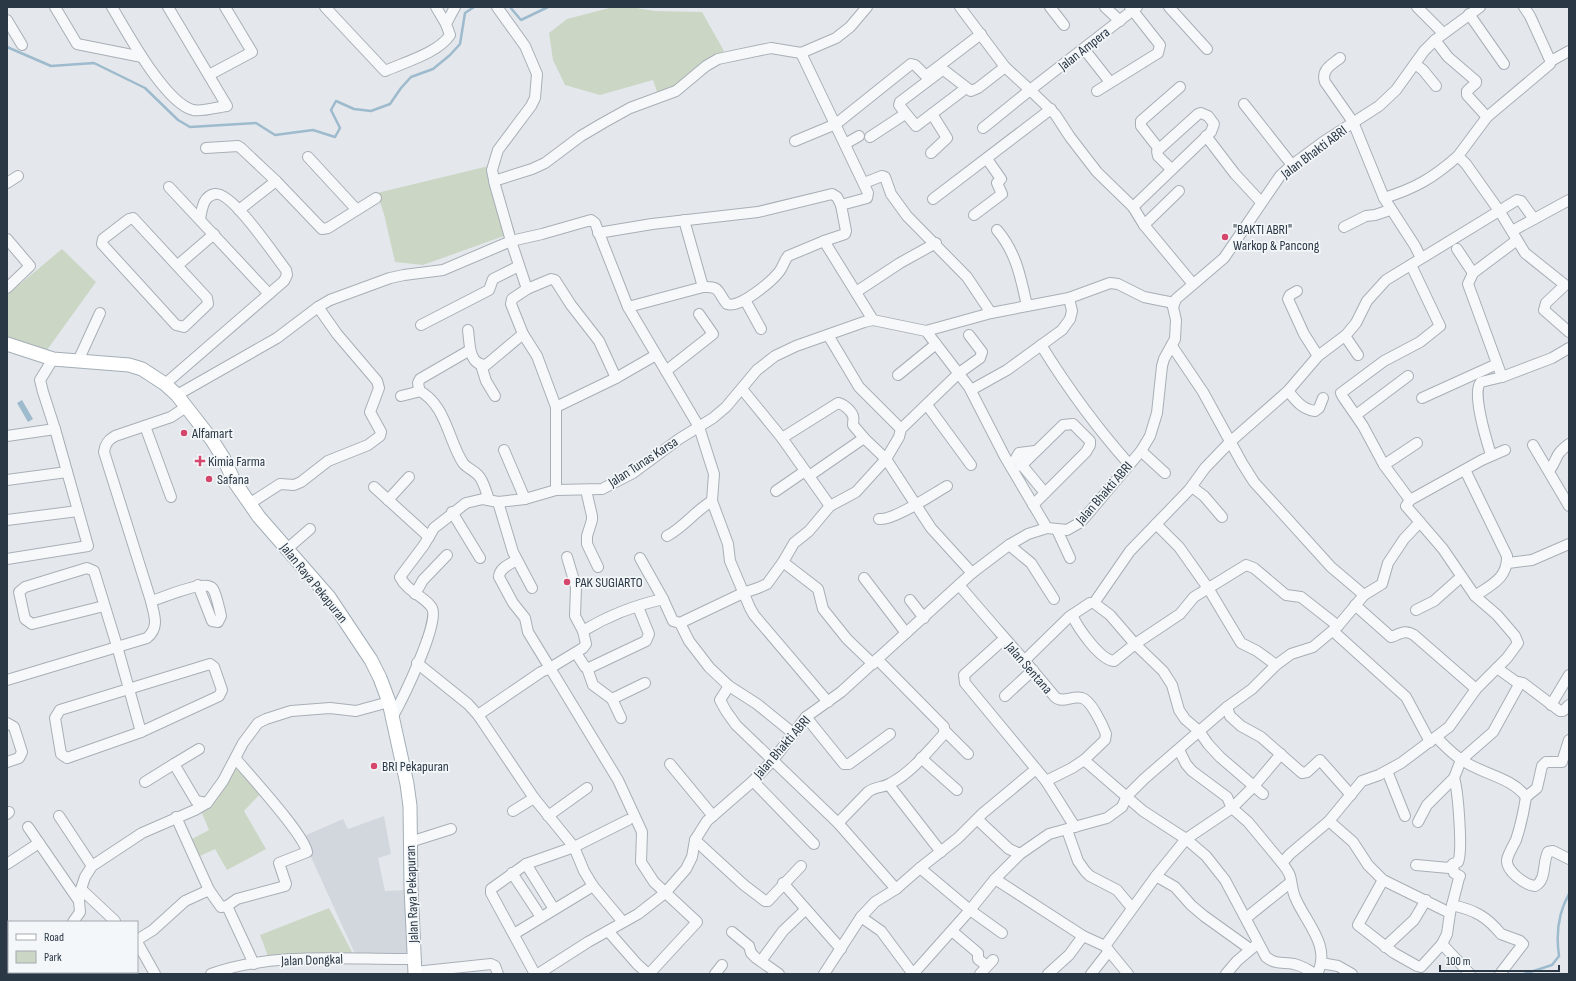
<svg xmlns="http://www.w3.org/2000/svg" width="1576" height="981" viewBox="0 0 1576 981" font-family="'Sofia Sans Condensed',sans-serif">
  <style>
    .built { fill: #d2d7de }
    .green { fill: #cbd6c5 }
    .water { fill: #9ebacd }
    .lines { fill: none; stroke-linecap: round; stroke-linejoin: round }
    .stream { stroke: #9ebacd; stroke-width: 2.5 }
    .minor-casing { stroke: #a8afb7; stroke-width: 12 }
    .major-casing { stroke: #a3aeb8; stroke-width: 15 }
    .minor { stroke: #f7f8fa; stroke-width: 10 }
    .major { stroke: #fff; stroke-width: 13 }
    .poi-dot { fill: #d4466c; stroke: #f4f7f9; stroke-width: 1.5 }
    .labels { text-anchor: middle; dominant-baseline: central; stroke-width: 3.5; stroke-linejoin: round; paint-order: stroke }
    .street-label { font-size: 14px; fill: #2a3745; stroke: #f4f7f9 }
    .poi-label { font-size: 14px; fill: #2a3745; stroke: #f4f7f9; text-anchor: start }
  </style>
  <rect width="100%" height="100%" fill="#e4e8ec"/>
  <polygon class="built" points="384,816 391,854 378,858 385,891 407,890 408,957 356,956 302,837 343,819 348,829"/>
  <g class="green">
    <polygon points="613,7 630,7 655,11 702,12 724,51 659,97 653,80 600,95 565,85 553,60 549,33 567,19"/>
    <polygon points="493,165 515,232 423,265 395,262 384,214 377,193"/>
    <polygon points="62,249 96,282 47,350 7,337 7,295"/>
    <polygon points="237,766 260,794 244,811 266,849 227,870 215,849 198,857 190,840 209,830 201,811 224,786"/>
    <polygon points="329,908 353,954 268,956 260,935"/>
  </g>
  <polygon class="water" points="22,400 33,419 28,422 17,403"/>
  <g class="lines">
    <g class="stream">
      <polyline points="510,7 521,20 548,7"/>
      <polyline points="7,47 51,66 94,63 145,88 178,120 190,127 256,123 275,135 313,130 335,137 340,128 331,110 336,101 354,109 371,111 390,104 401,88 411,77 433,69 450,55 460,44 465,13 474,7"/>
      <path d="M1524,974L1552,965L1559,956C1556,935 1558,913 1569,894"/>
    </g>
    <defs>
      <g id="minor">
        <polyline points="55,7 77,44 142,57"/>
        <path d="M112,7C127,32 165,103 193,110C203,112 217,107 227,106L168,7"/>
        <path d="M325,7L385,71C405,62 438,53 450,35L446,24L455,7"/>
        <polyline points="436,7 446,24"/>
        <polyline points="497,7 525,46 537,74 535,98 531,106 498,150 492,170 495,185 511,241 527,289 512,299 511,304 523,334 537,356 556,407 556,490"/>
        <polyline points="960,7 1005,67 1030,90 983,128"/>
        <polyline points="1050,7 1064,25"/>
        <polyline points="1105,7 1120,21"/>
        <polyline points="1137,7 1030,90 1055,114 1070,137 1097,172 1133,207 1144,225 1193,284"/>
        <polyline points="1169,7 1207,49"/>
        <polyline points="1417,7 1443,33"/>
        <polyline points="1524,7 1530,16 1550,60 1550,64 1487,117 1458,156 1466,164 1500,212 1525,253 1565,285 1546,303 1544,310 1569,332"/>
        <polyline points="1469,14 1504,64"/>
        <polyline points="7,20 22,45"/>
        <polyline points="1435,40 1448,57 1476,81 1476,83 1467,91 1467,95 1487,117"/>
        <polyline points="1084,49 1110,82"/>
        <polyline points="801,53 868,193 867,198 841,205 846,231 845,234 824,241 873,320"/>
        <path d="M1340,58C1331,65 1321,70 1325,82L1353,122L1384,198L1415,246L1421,258"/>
        <polyline points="1551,61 1569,51"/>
        <polyline points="1415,64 1423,70 1436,86"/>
        <polyline points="209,75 252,52 225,7"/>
        <polyline points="966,88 916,126 899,105 900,102 941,71 945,71 971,91 978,88 1005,67"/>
        <polyline points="1097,91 1158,53 1160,45 1130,7"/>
        <polyline points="1244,104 1292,165"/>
        <polyline points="1206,136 1235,174 1261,202"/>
        <polyline points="870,137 905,114"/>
        <polyline points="795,141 836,124 911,64 915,65 926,76 981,34"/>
        <polyline points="845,144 859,136"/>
        <polyline points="206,148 238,146 241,148 276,181 322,229 328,228 376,198"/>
        <polyline points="1159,149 1141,126 1141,121 1180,87"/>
        <polyline points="931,153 947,138 932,114"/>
        <polyline points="308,157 356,209"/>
        <polyline points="494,181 532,169 545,163 581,136 603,123 630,108 676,91 706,66 718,59 771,48 801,53 836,38 850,27 867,7"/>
        <polyline points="7,183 18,176"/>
        <polyline points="864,183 882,176 885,177 891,194 907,216 967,277 991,313"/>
        <polyline points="169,187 269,294"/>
        <path d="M1384,198C1416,188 1433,178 1458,156"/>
        <polyline points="933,199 1051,109"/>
        <polyline points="1133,207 1211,132 1214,124 1208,116 1201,113 1198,114 1157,151 1158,156 1171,169"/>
        <polyline points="239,210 276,181"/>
        <polyline points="974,215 1002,194 997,183 1001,179 987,159"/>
        <polygon points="133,218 207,298 208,304 184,327 176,325 102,244 103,239 129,219"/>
        <polyline points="684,220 703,287"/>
        <polyline points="1144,225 1179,191"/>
        <polyline points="1344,227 1366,216 1375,215 1390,210"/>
        <path d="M997,230C1016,252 1021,278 1027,306"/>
        <polyline points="1512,231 1569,200"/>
        <polyline points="598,233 652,224 758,212 832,194 837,197 841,205"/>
        <polyline points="7,239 30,266 7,288"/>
        <polyline points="1457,249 1473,273"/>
        <polyline points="178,265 214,234"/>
        <polyline points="527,289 551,279 555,280 571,305 599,341 616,378"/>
        <polyline points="1297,291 1290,295 1288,299 1304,334 1318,356"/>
        <polyline points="856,292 900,263 936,243"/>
        <polyline points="745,300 761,329"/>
        <path d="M628,307L703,287C721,286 717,292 727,304C739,309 771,282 779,272C783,267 784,261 788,256L824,241"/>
        <polyline points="421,325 489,290 493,279 519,266"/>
        <path d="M468,330C470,343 468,365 486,365L523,334"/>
        <polyline points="926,331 991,313 1069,298 1110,283 1118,284 1144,297 1174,303"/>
        <polyline points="828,335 859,387 901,429"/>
        <polyline points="1345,336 1358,355"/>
        <path d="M1041,345C1067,387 1096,427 1129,464"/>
        <polyline points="1172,346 1203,392 1242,463 1254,482 1331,567 1364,595"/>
        <polyline points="78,361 100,313"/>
        <polyline points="481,365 486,381 495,396"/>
        <polyline points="666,371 713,334 699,314"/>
        <polyline points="898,375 936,344"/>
        <polyline points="1502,377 1552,358 1569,348"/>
        <path d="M165,384L284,281L287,275L286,270C275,256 232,191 215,194C203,196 202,209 200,219"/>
        <polyline points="742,389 782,438 830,506"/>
        <path d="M418,390C446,404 448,440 463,463C467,468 473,470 478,475C484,481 486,492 489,500"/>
        <polyline points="971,390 1007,370 1062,330 1070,319 1072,311 1069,298"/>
        <path d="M1288,391C1296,401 1302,409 1315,411L1319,408L1323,398"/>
        <polyline points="177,395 277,338 318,307 330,300 390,278 404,275 443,270 511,241 542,234 591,220 595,223 628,307 699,427 714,474 712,501 728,544 730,561 750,608 754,615 828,702"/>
        <polyline points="401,396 417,392 419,388 418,383 420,379 470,350"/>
        <polyline points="1422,398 1497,364"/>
        <polyline points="927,405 971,465"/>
        <polyline points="556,407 616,378 656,355"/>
        <polyline points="1356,415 1408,376"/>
        <polyline points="145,426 171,497"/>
        <polyline points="7,436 55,429"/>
        <path d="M782,438L838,403C843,404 851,410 853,416C854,418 853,422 853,425L864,438"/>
        <polyline points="1533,445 1569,506"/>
        <polyline points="504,450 525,499"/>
        <polyline points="1035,451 1019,453 1016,458 1045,493"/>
        <polyline points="1141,451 1165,473"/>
        <path d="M1491,455C1487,442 1471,391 1481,382L1502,377L1468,284L1473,273L1517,240"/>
        <polyline points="1384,465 1417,443"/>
        <polyline points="1021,466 1063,425 1073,424 1090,441 1090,445 1086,452 1033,505"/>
        <path d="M1465,470L1507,556C1508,578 1491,585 1475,596"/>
        <path d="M1549,471C1559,458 1553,456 1569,444"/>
        <polyline points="809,476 864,438 886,459 931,528 972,573"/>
        <polyline points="7,480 67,472"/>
        <polyline points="374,487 429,537"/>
        <polyline points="1192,487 1204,496 1222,517"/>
        <polyline points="586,490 592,516 592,520 587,536 587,544 598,567"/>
        <polyline points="776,491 805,471"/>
        <polyline points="388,500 409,477"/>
        <polyline points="1410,500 1384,465 1363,426 1343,397 1341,393 1384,361 1420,342 1440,326 1411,265"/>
        <polyline points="498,502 513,552 532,588"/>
        <polyline points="249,504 280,484 294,485 301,482 328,461 368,445 380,436 381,432 370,412 379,388 377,381 337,334 318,307"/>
        <polyline points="452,512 480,558"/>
        <path d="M879,519C893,521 933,494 947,486"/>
        <polyline points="7,520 78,511"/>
        <polyline points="1156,524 1179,547 1208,588 1241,643 1257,651 1276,665"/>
        <polyline points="1057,530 1070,558"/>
        <path d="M667,536C684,527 695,511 712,501"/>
        <polyline points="1009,545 1031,563 1054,599"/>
        <polyline points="287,549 310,529"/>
        <polyline points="567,557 576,587 575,616 583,631"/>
        <polyline points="640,558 663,599"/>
        <polyline points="7,559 88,546 55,429 43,392 40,380 53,359"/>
        <polyline points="783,562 818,589 823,609 847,639 873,664"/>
        <polyline points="1508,563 1532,560 1569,544"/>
        <polyline points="864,578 906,633"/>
        <path d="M959,585C991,623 1024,659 1055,697C1063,704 1072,695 1082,698C1091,700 1103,726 1106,734L1105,740L1084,760L1143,811L1186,839L1206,856L1225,880L1266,957C1276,965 1283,962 1294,964C1303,966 1308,970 1315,974"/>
        <polyline points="415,594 423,580 447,555"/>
        <polyline points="910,600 924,618"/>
        <path d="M151,601C163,598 206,578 213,589C217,596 219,608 221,616L218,622L212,621L198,585"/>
        <polyline points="1094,603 1110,615 1135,644 1163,671 1172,685 1179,710 1185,719 1199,731 1208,744 1220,757 1263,794"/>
        <path d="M1355,605L1391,637C1400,634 1405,629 1414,635L1476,689"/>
        <polyline points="104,606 32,624 25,619 19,592 25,587 87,568 94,571 117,646 141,732"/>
        <polyline points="1416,610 1434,601 1461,577"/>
        <path d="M1072,615C1078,628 1100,660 1114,661L1135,644L1180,614L1194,597L1246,565L1254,568L1286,595L1301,597L1338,626"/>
        <polyline points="680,623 743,593 758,588 767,584 783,562 794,543 809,531 830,506 856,492 886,459 899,437 901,429 959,373 980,358 982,352 969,335"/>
        <polyline points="1333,631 1406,697 1430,742"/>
        <polyline points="1004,639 964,675 965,683 1046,781 1075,827"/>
        <polyline points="576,653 585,667 589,668 646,641 649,634 638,607"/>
        <polyline points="1025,660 1069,617 1090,603 1094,603 1130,551 1189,490 1205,468 1230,442 1288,391 1318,356 1346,335 1356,323 1367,301 1386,280 1517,200 1521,201 1534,219"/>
        <polyline points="417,663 468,704 478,715 534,798 574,847 584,871 593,886 623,922"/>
        <polygon points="210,664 214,667 222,690 219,696 141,732 67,758 61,754 55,718 60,710"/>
        <polyline points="587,668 593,685 612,699 621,718"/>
        <polyline points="1497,668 1515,681 1523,683 1560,711 1563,711 1569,705"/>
        <path d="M7,680L147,638C160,627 154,615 151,601L104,452C105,444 108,440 115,436L171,417L186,407"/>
        <polyline points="729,686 720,700 726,711 736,725 838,823 896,889"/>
        <polyline points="1005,696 1033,670"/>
        <polyline points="612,699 645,683"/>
        <polyline points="1551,705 1569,675"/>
        <polyline points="1227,707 1230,716 1241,726 1261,737 1302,773 1307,772 1320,760 1351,795"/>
        <path d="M478,715L541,672L550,668L528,632L525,618L513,603L499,577C499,568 510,564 517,560"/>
        <path d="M393,716C402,700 440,623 432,608C425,596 408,593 400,577L424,545L434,528L466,503L483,499L498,502L525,499L556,490L602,489L633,473L679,439L713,418L726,407L757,370L775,356L796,346L864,322L873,320L926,331L969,387L1005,457L1047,528"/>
        <polyline points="806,717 844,764 849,764 890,734"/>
        <polyline points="7,723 14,727 22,752 19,758 7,762"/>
        <polyline points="945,731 968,754"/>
        <path d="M1436,737C1444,745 1452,754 1462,760C1481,774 1512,777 1526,797L1537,788L1542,766L1546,762H1562L1569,740"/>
        <polyline points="199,749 174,764 196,801 207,803"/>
        <polyline points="1179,750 1186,764 1192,771 1227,797 1232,808 1248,822 1282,863"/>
        <polyline points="921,758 957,790"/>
        <polyline points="670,764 713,816"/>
        <polyline points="1387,771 1405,816"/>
        <polyline points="753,781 814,844"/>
        <polyline points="1046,781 1072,768 1084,760"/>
        <polyline points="145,782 174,764"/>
        <polyline points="889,785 941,852"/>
        <path d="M1526,797C1524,810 1520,828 1516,840C1513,846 1508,854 1507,860C1506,871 1525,885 1535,886C1547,880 1542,863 1548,852L1553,851L1569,859"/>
        <polyline points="513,811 534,798"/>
        <polyline points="7,814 9,812"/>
        <polyline points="59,816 92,866"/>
        <polyline points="548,816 587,788"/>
        <polyline points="176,817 209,890"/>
        <polyline points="978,820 1009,849 1020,854"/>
        <polyline points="1329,821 1353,842 1368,865 1383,880 1450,913"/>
        <polyline points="1418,822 1427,805 1454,778"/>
        <path d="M838,823L868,792C876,786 884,788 891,783C912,772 928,751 944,734V727L877,659"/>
        <polyline points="28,827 79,901"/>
        <polyline points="1067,830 1078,861 1085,871 1090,876 1117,890 1132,908"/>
        <polyline points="695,840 744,885 765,901 768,901 801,866"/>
        <polyline points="410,842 451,829"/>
        <polyline points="7,864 39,843"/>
        <polyline points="526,864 554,909"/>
        <polyline points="1453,864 1454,873 1460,876 1459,878 1450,913 1447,934 1442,944 1470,974"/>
        <path d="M1416,865L1449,868L1453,864L1458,862C1463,852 1458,790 1454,778L1461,760L1493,732L1520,683"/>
        <polyline points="920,868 970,910 1002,933"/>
        <polyline points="512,873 541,917"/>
        <polyline points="1156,876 1175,887 1191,905 1204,916 1250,949"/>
        <polyline points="995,879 1083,936 1105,946 1128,974"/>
        <polyline points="1383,880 1358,925 1394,953 1417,966 1421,967 1442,944"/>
        <polyline points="783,883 841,949"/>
        <polyline points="81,889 115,921"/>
        <path d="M1452,905C1475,910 1487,917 1501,934L1520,941L1523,944L1500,974"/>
        <polyline points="227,906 254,964"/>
        <polyline points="861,917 881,931 913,974"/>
        <polyline points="1246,918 1291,882"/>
        <polyline points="73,922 80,912 79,901 81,889 85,877 92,866 142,833 195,810 207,803 223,781 243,743 258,723 266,719 291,711 330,708 356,711 389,702"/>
        <polyline points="608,931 637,964 648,974"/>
        <polyline points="952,931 978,953 978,959 987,966"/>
        <polyline points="732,932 749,946 751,953 756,958 779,974"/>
        <polyline points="514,934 593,886"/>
        <path d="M137,940L153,930L185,901L209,890L221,907L227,906L237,899L285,886L286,884L279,863L307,852C304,834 250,776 236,759"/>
        <polyline points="137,942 155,974"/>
        <polyline points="1105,946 1156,876 1186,839 1232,808 1254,786 1281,754"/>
        <polyline points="1385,947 1414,920 1426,900"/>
        <polyline points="7,948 9,950"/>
        <polyline points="761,961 783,931 805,910"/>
        <polyline points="1321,963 1338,966 1352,974"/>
        <polyline points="115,972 116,974"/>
        <polyline points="415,972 491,964 495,966 498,974"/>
        <polyline points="17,974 19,972"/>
        <path d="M211,974C275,951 348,960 415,959"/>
        <polyline points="535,974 491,893 491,889 526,864 574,847 628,820"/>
        <polyline points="538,974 588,942 638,914 665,893 686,869 692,857 695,840 707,821 753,781 773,760 806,717 841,692 972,573 1009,545 1028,534 1047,528 1067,530 1081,522 1141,451 1150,436 1157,413 1162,366 1164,359 1175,339 1176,320 1173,307 1176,299 1224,258 1280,176 1292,165 1323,142 1379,106 1396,90 1424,51 1435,40 1480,7"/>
        <path d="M649,974L697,922L654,882L641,862L642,832L618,780L550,668L583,648L586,644L583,631C606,617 636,605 663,599L673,621L680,623L689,641L709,667L729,686L757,704L794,734"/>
        <polyline points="715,974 722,965"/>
        <polyline points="824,974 861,917 875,902 896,889 920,868 958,838 983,813 1036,769"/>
        <polyline points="913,974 970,910 995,879 1020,854 1049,834 1107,818 1122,807 1127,796 1144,779 1227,707 1252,689 1276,665 1291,654 1313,647 1338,626 1364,595 1382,584 1388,563 1404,539 1420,522"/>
        <polyline points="980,974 993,960"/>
        <polyline points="1048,974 1069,955 1083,936"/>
        <polyline points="1091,974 1109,951"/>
        <polyline points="1226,974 1237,961 1256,945"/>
        <path d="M1317,974C1332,946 1305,922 1295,897C1292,890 1292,883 1290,876C1289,872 1285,867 1282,863L1290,854L1329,821L1362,781L1379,775L1401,763L1449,727L1476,689L1507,658L1518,643L1515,636L1497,615L1475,596L1443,549L1406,506L1410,500L1482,460L1505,450"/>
      </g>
      <polyline id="major" points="7,344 53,359 129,365 142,369 165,384 177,395 212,440 224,459 234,481 259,517 329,597 371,660 380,678 389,702 407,784 410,806 411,887 415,974"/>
    </defs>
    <use href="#minor" class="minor-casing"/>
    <use href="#major" class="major-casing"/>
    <use href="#minor" class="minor"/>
    <use href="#major" class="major"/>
  </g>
  <g class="poi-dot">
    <circle cx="1225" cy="237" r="4"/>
    <circle cx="184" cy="433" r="4"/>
    <path d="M198 455h4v4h4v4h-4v4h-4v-4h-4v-4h4z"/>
    <circle cx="209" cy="479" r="4"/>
    <circle cx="567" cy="582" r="4"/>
    <circle cx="374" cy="766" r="4"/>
  </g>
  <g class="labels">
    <g class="street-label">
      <text transform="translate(1084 49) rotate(-38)">Jalan Ampera</text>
      <text transform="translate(1314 152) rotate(-37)">Jalan Bhakti ABRI</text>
      <text transform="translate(643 462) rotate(-33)">Jalan Tunas Karsa</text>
      <text transform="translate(1104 493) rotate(-49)">Jalan Bhakti ABRI</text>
      <text transform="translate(314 583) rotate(51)">Jalan Raya Pekapuran</text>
      <text transform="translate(1029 668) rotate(49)">Jalan Sentana</text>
      <text transform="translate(782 747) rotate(-49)">Jalan Bhakti ABRI</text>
      <text transform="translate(412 894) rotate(-92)">Jalan Raya Pekapuran</text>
      <text transform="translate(312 960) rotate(-2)">Jalan Dongkal</text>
    </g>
    <g class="poi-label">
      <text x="1233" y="229">"BAKTI ABRI"<tspan x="1233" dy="16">Warkop &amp; Pancong</tspan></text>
      <text x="192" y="433">Alfamart</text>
      <text x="208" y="461">Kimia Farma</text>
      <text x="217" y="479">Safana</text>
      <text x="575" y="582">PAK SUGIARTO</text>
      <text x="382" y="766">BRI Pekapuran</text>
    </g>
  </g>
  <rect width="1576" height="981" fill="none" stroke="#2a3745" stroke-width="16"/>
  <rect x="8" y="921" width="130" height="52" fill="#f4f7f9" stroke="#a3aab1"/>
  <rect x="16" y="934" width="20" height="6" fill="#ffffff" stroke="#a3aab1"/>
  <text x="44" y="941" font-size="12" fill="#2a3745">Road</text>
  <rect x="16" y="951" width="20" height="12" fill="#cbd6c5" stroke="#a3aab1"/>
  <text x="44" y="961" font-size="12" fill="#2a3745">Park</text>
  <path d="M1440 965v6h119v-6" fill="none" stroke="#2a3745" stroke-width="2"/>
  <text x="1446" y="965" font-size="12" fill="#2a3745" stroke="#f4f7f9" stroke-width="3" paint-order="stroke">100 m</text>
</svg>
